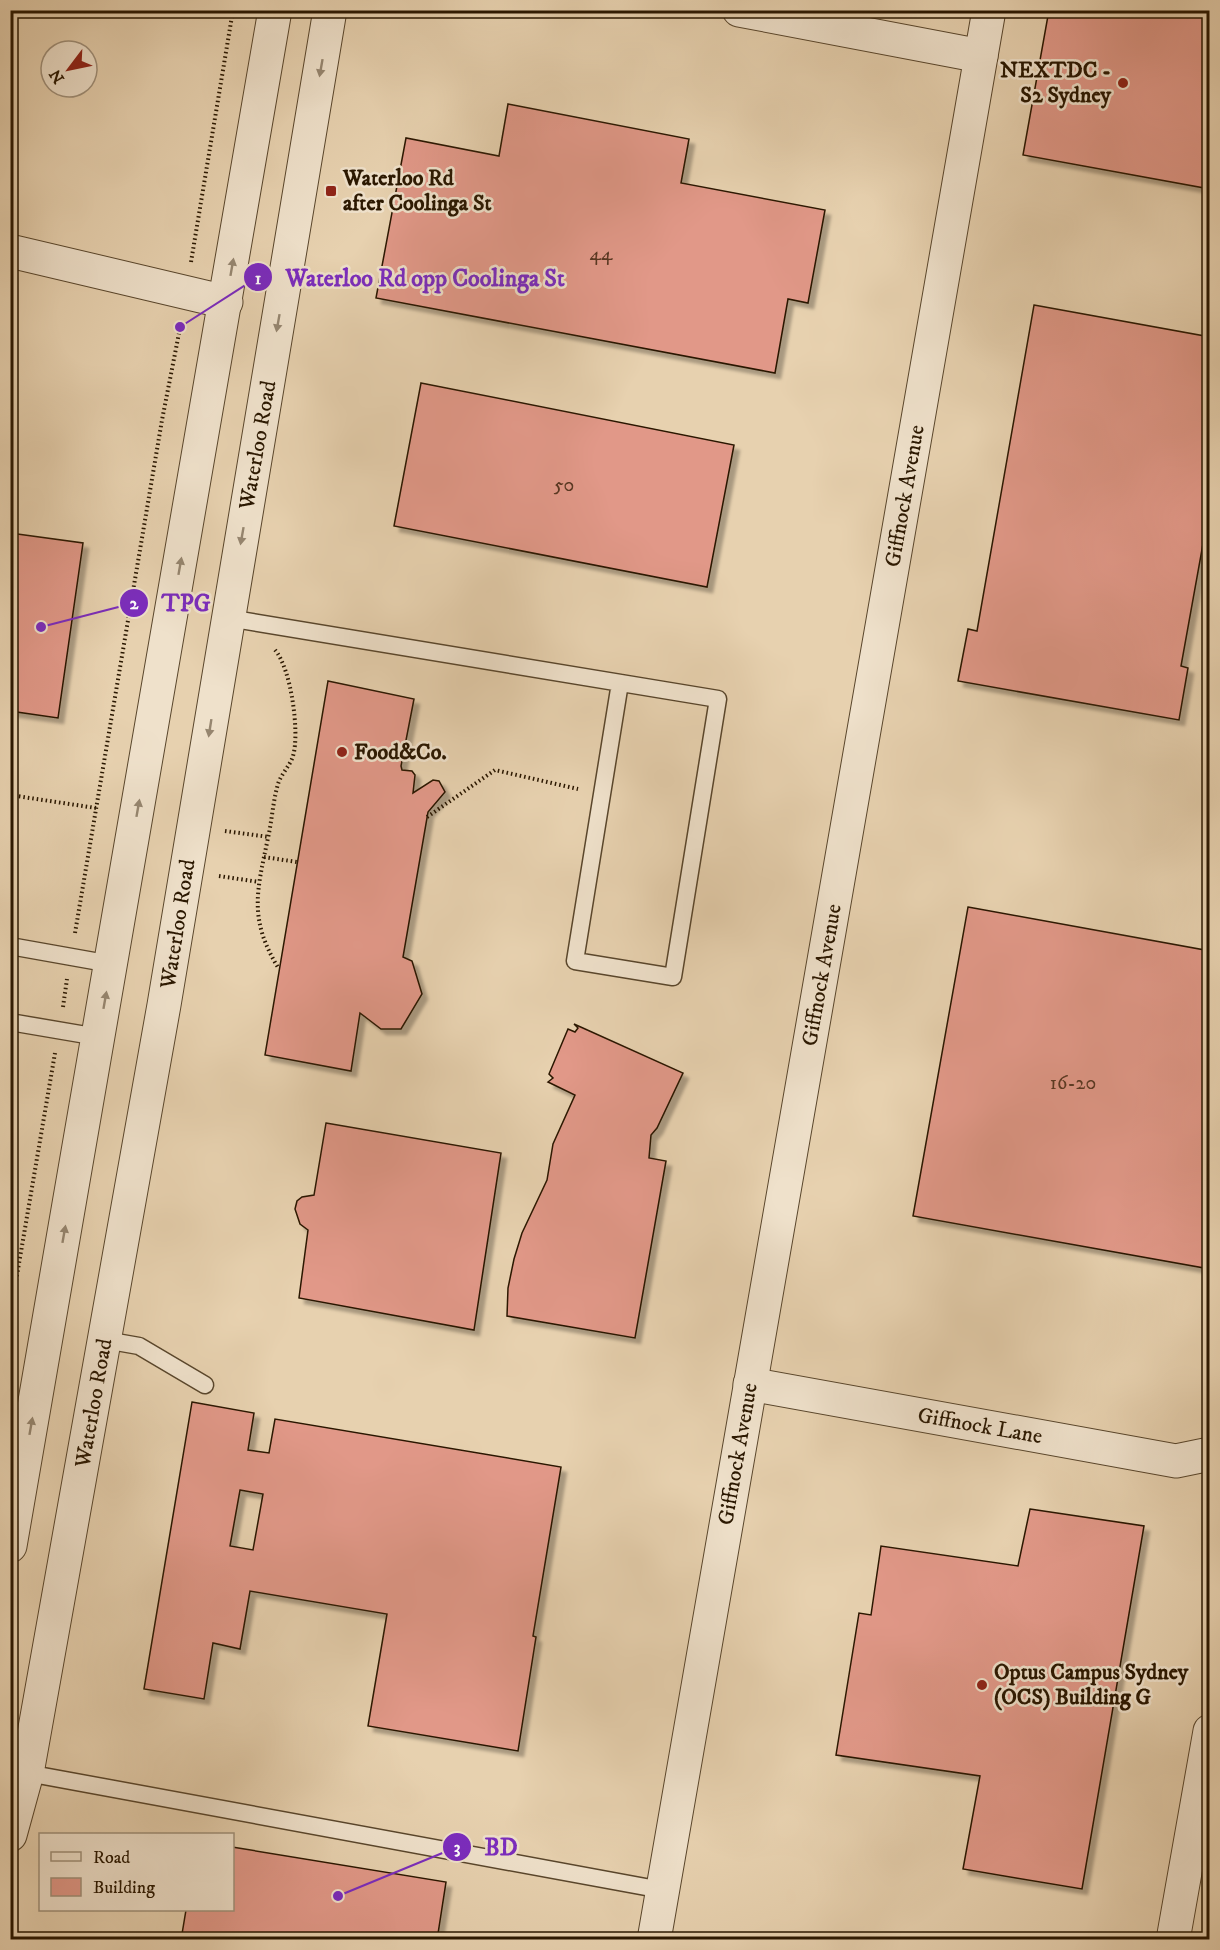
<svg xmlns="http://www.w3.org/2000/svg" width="1220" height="1950" viewBox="0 0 1220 1950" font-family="'IM FELL DW Pica',serif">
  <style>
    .building { fill: #e19888; stroke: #2a1700; stroke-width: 1.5; fill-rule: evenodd; filter: url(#shadow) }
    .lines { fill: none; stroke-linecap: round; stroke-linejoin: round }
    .service-casing { stroke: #59462c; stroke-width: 19 }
    .minor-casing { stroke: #59462c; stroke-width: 35 }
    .tertiary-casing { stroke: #59462c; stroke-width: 35 }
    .path { stroke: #2a1700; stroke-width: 4; stroke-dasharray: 1.5 3; stroke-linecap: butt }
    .service { stroke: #efe1cb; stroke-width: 16 }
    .minor { stroke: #efe1cb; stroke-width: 33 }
    .tertiary { stroke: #efe1cb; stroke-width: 33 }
    .oneway { fill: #968670 }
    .poi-dot { fill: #8f2418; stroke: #efe1cb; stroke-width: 2 }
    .labels { text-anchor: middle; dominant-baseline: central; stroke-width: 5; stroke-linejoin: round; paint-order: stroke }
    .number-label { font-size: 20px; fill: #583722 }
    .poi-label { font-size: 22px; font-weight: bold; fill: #2a1700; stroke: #efe1cb; text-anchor: start }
    .street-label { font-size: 22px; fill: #2a1700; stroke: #efe1cb }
    .leader { fill: none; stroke: #7b2cbf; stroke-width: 2 }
    .callout-dot { fill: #7b2cbf; stroke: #efe1cb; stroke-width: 2 }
    .mark-label { font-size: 18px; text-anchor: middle; font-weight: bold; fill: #fff }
    .callout-label { font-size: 24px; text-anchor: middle; font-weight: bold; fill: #7b2cbf; stroke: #efe1cb; stroke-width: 5; stroke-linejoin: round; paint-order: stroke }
  </style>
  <defs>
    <filter id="shadow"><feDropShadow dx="5.5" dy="5.5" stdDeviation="1.5" flood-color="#0004"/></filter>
  </defs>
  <rect width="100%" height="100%" fill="#e7d1af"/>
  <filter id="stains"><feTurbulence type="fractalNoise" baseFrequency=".00333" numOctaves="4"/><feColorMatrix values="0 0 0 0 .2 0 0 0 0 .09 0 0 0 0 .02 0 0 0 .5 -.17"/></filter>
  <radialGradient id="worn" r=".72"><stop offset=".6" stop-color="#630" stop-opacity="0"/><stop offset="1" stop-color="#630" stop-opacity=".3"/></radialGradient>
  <g class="building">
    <polygon points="1049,10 1210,10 1210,189 1023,155"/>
    <polygon points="508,104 689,139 681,183 825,210 808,303 788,299 775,373 376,298 406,138 499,156"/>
    <polygon points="1034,305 1210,337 1210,505 1181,666 1188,668 1179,720 958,681 968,629 977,631"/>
    <polygon points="421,383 734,445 707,587 394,526"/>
    <polygon points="10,533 83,543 58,718 10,711"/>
    <polygon points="328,681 414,699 401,766 402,770 412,771 415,775 413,793 433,780 439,781 445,792 428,812 403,957 412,961 422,994 401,1029 381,1029 360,1013 351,1071 265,1055"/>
    <polygon points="968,907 1210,951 1210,1269 913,1216"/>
    <polygon points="574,1024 683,1073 657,1128 651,1135 649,1158 666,1161 635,1338 507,1316 508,1288 514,1259 522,1233 547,1180 553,1144 575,1095 548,1082 553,1078 549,1074 568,1029 575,1032 578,1028"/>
    <polygon points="326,1123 501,1153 474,1330 299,1298 308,1230 300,1224 295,1209 297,1201 302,1197 314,1195"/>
    <path d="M192,1402L254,1413L248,1450L269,1453L275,1419L561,1467L533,1636L536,1637L518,1751L368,1726L387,1614L250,1591L240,1649L213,1643L204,1699L144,1689ZM240,1490L263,1494L253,1550L230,1546Z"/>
    <polygon points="1030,1509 1144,1526 1082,1889 963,1869 980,1776 836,1755 859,1613 871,1615 881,1546 1018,1566"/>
    <polygon points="232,1847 446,1882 437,1940 181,1940 186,1910 232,1910"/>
  </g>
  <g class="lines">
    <defs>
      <g id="service">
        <polyline points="228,618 718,699 673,977 575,961 620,683"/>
        <polyline points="10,946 111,964"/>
        <polyline points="10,1022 98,1037"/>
        <polyline points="105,1340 139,1346 205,1385"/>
        <polyline points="27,1773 662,1890"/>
      </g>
      <g id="minor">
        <polyline points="739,10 981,56"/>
        <polyline points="10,251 226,302"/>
        <polyline points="750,1384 1176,1461 1210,1454"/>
        <polyline points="654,1940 989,10"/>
        <polyline points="1173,1940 1210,1731"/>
      </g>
      <g id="tertiary">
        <polyline points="10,1546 275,10"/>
        <polyline points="10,1835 27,1773 164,1005 330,10"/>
      </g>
    </defs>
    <use href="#service" class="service-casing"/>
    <use href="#minor" class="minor-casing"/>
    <use href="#tertiary" class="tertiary-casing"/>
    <g class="path">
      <polyline points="191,262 233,10"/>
      <path d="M275,650C291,668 300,733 293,756C290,766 281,774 278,784C273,801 272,820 268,838C257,891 248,919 279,969"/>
      <polyline points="10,795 96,808"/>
      <polyline points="427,817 495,770 578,789"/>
      <polyline points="225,831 269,837"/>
      <polyline points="264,857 297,862"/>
      <polyline points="219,876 259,882"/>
      <polyline points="75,933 162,420 181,323"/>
      <polyline points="63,1007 67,979"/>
      <polyline points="10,1316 55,1053"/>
    </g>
    <use href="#service" class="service"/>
    <use href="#minor" class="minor"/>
    <use href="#tertiary" class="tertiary"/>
  </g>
  <defs><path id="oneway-solid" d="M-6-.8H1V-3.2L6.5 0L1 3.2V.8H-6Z" transform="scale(1.5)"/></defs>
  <g class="oneway">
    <use href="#oneway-solid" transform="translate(321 68) rotate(100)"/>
    <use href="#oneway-solid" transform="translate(232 267) rotate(-80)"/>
    <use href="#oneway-solid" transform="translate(278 323) rotate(100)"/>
    <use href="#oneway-solid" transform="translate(242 536) rotate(100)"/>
    <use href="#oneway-solid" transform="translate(180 566) rotate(-80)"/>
    <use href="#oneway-solid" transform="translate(210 728) rotate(99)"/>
    <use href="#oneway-solid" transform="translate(138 808) rotate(-80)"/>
    <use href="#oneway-solid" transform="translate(105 1000) rotate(-80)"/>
    <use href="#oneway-solid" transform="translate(64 1234) rotate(-80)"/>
    <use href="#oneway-solid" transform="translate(31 1426) rotate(-80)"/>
  </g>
  <g class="poi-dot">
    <circle cx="1123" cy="83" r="6"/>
    <rect x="325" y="185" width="12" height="12" rx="3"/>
    <circle cx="342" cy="752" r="6"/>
    <circle cx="982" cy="1685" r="6"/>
  </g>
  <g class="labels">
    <g class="number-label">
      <text x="601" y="254">44</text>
      <text x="564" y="485">50</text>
      <text x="1073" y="1083">16-20</text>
    </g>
    <g class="poi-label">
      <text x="1111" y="70" text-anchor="end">NEXTDC -<tspan x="1111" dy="25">S2 Sydney</tspan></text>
      <text x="343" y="178">Waterloo Rd<tspan x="343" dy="25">after Coolinga St</tspan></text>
      <text x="354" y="752">Food&amp;Co.</text>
      <text x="994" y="1672">Optus Campus Sydney<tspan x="994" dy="25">(OCS) Building G</tspan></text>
    </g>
    <g class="street-label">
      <text transform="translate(258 445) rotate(-80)">Waterloo Road</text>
      <text transform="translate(905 496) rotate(-80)">Giffnock Avenue</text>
      <text transform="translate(178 924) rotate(-81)">Waterloo Road</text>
      <text transform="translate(822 975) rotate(-80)">Giffnock Avenue</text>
      <text transform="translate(94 1403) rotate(-80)">Waterloo Road</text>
      <text transform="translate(980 1426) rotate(10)">Giffnock Lane</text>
      <text transform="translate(738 1454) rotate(-80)">Giffnock Avenue</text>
    </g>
  </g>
  <path class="leader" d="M180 327L258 277M41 627L134 603M338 1896L457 1847"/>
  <g class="callout-dot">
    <circle cx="180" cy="327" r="6"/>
    <circle cx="41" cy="627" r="6"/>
    <circle cx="338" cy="1896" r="6"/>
    <circle cx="258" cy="277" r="15"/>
    <circle cx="134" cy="603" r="15"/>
    <circle cx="457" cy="1847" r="15"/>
  </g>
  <g class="mark-label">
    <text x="258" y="284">1</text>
    <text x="134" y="609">2</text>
    <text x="457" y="1853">3</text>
  </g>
  <g class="callout-label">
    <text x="425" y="286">Waterloo Rd opp Coolinga St</text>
    <text x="186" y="611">TPG</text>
    <text x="501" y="1855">BD</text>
  </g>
  <rect width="1220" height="1950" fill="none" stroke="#e7d1af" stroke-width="36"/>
  <rect x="12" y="12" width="1196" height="1926" fill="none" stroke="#2a1700" stroke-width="3"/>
  <rect x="18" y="18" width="1184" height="1914" fill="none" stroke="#2a1700" stroke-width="1.5"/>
  <rect x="39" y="1833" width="195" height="78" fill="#efe1cb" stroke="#a0907a" stroke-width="1.5"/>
  <rect x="51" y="1852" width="30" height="9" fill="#efe1cb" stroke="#a0907a" stroke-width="1.5"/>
  <text x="93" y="1863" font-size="18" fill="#2a1700">Road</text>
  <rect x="51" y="1878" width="30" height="18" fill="#e19888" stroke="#a0907a" stroke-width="1.5"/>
  <text x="93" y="1893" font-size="18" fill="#2a1700">Building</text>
  <g transform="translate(69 69) rotate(238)"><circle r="28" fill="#efe1cb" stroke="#a0907a" stroke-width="1.5"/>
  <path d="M0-4.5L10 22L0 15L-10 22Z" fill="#8f2418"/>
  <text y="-9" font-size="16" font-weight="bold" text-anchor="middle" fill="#2a1700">N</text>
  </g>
  <rect width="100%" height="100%" filter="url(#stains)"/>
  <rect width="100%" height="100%" fill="url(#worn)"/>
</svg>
